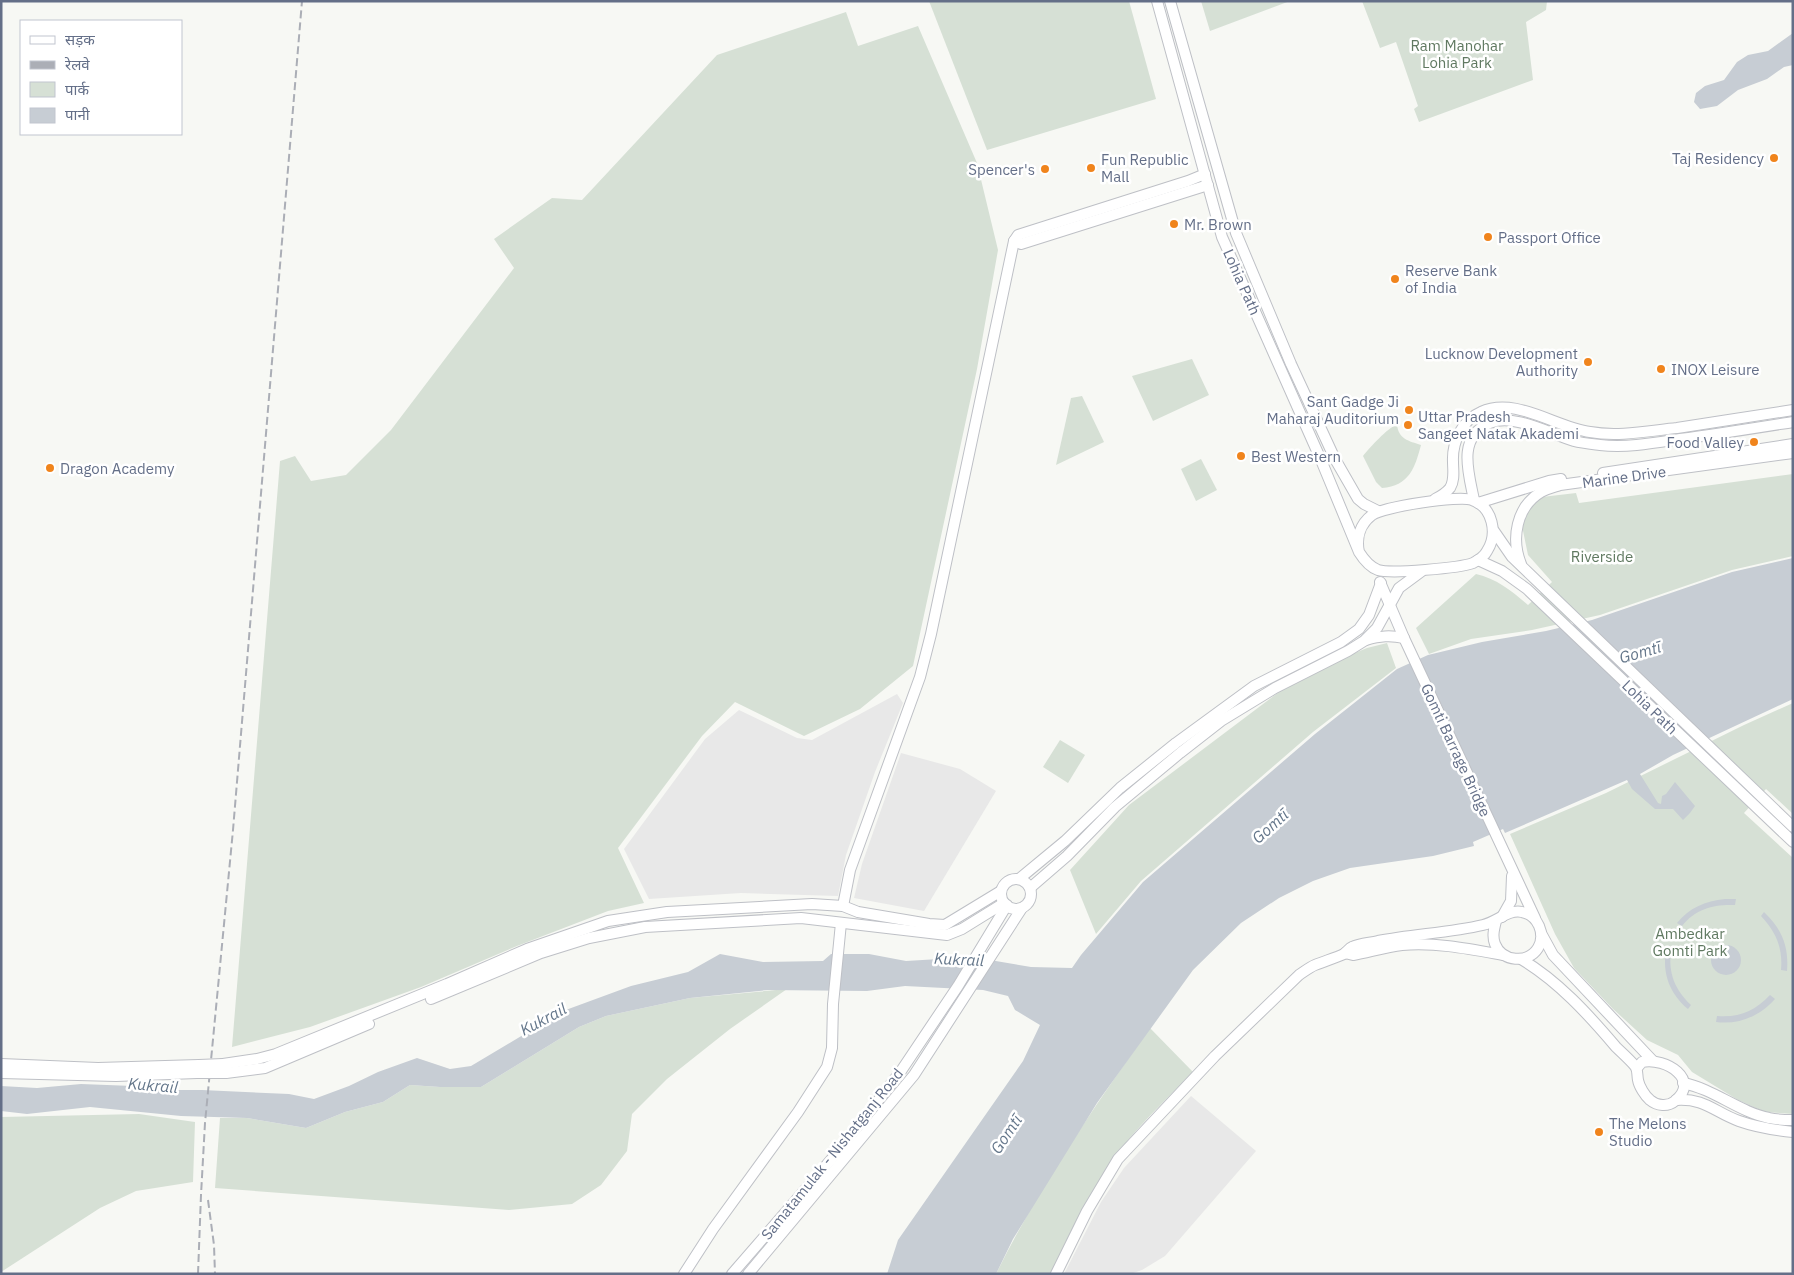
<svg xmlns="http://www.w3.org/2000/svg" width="1794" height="1275" viewBox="0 0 1794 1275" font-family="'IBM Plex Sans','Noto Sans Devanagari',sans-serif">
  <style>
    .built { fill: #e8e8e8 }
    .green { fill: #d6e0d5 }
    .water { fill: #c7cdd4 }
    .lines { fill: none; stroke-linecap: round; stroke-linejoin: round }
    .secondary-casing { stroke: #bec0c6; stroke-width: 12 }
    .secondary { stroke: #fff; stroke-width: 10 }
    .rail { stroke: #abaeb6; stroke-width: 2; stroke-dasharray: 8 4; stroke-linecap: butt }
    .secondary-bridge-casing { stroke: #bec0c6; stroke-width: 12; stroke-linecap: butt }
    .secondary-bridge { stroke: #fff; stroke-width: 10 }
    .poi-dot { fill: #f0841c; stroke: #fff; stroke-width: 2 }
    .labels { text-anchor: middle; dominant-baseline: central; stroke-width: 5; stroke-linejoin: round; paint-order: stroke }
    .park-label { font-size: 15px; fill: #607961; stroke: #fff }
    .poi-label { font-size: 15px; fill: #646f88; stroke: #fff; text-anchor: start }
    .street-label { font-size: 15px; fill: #646f88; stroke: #fff }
    .water-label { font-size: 16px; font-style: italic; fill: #65778b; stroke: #fff }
  </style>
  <rect width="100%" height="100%" fill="#f7f8f4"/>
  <g class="built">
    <polygon points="897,694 903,703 875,772 846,855 838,896 741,893 649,899 624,849 705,739 739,710 797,738 812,740"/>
    <polygon points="901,753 960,769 996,791 924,911 854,898 862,864"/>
    <polygon points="1191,1096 1256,1151 1165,1256 1142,1270 1130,1274 1064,1274 1101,1202 1124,1168"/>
  </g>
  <g class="green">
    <polygon points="929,1 1129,1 1156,99 987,150"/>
    <polygon points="1201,1 1290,1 1210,31"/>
    <polygon points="1362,1 1547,1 1546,10 1526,22 1533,80 1419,122 1414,109 1418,106 1396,42 1380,48"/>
    <polygon points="846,12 858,46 918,26 977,163 998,250 977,369 913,666 860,709 804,736 735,702 702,736 618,848 644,903 608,911 517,946 421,987 310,1027 232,1047 280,461 295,456 311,481 346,475 391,430 514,268 494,239 552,198 582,200 717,55"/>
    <polygon points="1192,359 1209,395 1153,421 1132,376"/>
    <polygon points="1082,396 1104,442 1056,465 1071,398"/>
    <path d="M1397,424C1398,439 1409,441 1421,445C1415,468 1409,486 1382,488L1376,482L1363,456C1371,446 1387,429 1397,424Z"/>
    <polygon points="1201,459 1217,490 1196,501 1181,469"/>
    <path d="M1793,474V556L1732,570L1600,615L1532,630L1471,639L1429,654L1416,628L1476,574C1497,579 1512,591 1528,605L1552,582L1528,555L1522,526L1527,510L1542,497L1576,493L1579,503Z"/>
    <polygon points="1387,643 1396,668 1313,732 1141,881 1096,934 1070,870 1129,805 1283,689 1333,662 1367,648"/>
    <polygon points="1793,703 1793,814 1766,789 1744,813 1793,858 1793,1114 1765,1112 1738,1100 1692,1072 1678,1055 1647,1040 1613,1009 1574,968 1555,934 1510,834 1606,793 1744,725"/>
    <polygon points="1060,740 1085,755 1068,783 1043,767"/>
    <polygon points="787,989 730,1029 667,1079 632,1114 627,1151 601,1185 572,1204 509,1210 215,1188 220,1118 247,1118 306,1128 345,1112 383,1102 410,1085 440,1087 481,1087 579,1027 606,1016 690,998"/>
    <path d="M1150,1028L1193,1072C1167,1099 1134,1129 1113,1160C1088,1195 1070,1236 1050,1274H996C1039,1187 1094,1107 1150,1028Z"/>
    <polygon points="139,1114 195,1122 193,1182 136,1191 100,1208 1,1272 1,1117"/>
  </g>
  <g class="water">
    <polygon points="1793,33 1793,65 1784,67 1767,79 1738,90 1717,106 1700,109 1694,102 1696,93 1705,86 1724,80 1737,62 1748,55 1768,51"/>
    <polygon points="1793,558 1793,699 1673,755 1640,774 1658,803 1661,804 1662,796 1666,794 1675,782 1695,806 1690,813 1683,820 1673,809 1655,809 1632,789 1627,780 1505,833 1503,829 1473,842 1474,846 1433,856 1350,868 1313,881 1279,898 1241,923 1193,970 1097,1103 1013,1239 996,1274 887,1274 898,1240 1023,1061 1040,1025 1015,1010 1008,996 983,990 905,986 867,991 768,990 690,998 606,1016 579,1027 481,1087 440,1087 410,1085 383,1102 345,1112 306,1128 247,1118 181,1116 90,1107 27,1114 1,1111 1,1086 37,1088 81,1084 133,1086 174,1090 202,1090 289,1094 314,1099 349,1086 378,1072 417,1058 450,1069 471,1066 563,1011 631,986 688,972 720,954 763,962 823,961 831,954 869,954 906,961 972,957 1031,967 1072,968 1081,955 1143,882 1315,734 1397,669 1428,655 1482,642 1546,631 1592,620 1732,572"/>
    <path d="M1725,899H1736L1735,905C1714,904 1695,909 1682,926L1677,923C1689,908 1705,901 1725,899Z"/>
    <path d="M1764,912C1782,929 1789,947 1787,971L1781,970C1783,948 1776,932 1761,916Z"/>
    <circle cx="1726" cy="960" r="15"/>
    <path d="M1666,950L1671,951C1668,973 1675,990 1691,1005L1688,1009C1670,994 1662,974 1666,950Z"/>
    <path d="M1770,995L1775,999C1760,1016 1739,1025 1716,1022L1717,1016C1739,1018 1755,1011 1770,995Z"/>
  </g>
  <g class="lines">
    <defs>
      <g id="secondary">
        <path d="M1157,1L1222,237L1321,460L1359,552C1364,560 1370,567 1378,570C1391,574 1460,568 1473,563C1479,560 1484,557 1487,551C1498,534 1493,507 1472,500C1460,495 1382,507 1372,515C1360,524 1356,538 1359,552"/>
        <polyline points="1170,1 1236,233 1291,364 1335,459 1358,499 1364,504 1378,511"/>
        <polyline points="1014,241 1021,244 1208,185"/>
        <polyline points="1603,473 1793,444"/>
        <path d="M1435,499C1441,496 1446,493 1450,488C1455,480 1453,470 1453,462C1452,442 1462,420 1481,412C1515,396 1555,427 1590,432C1618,437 1648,431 1677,428C1716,422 1754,416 1793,410"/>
        <path d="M1474,500C1469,474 1456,437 1490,423C1514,413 1550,434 1574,441C1582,443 1592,444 1600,445C1627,448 1654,443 1680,439C1718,434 1755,428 1793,422"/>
        <polyline points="1478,503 1549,481 1561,479"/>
        <polyline points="1494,531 1512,557 1537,581 1793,827"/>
        <polyline points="1478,560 1502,571 1527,589 1793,842"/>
        <path d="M1521,564C1511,539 1516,507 1541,492C1546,489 1554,487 1560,485L1793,453"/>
        <polyline points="1380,582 1404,638 1535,918"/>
        <path d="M1366,640C1380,636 1390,635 1404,638"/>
        <polyline points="1019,879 1065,841 1120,788 1176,743 1254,686 1341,642 1359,629 1369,615 1381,583"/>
        <circle cx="1016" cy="894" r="15"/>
        <polyline points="1030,888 1067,856 1115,807 1180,753 1221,721 1275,688 1348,651 1364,641 1377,628 1399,588 1422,571"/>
        <polyline points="843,906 850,870 920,677 931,634 1014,241 1018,235 1188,181 1205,174"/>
        <polyline points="1502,917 1511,901 1512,876"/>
        <polyline points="1541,933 1553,955 1652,1060"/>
        <path d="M1345,953L1353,955C1369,952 1386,947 1402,945C1436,942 1470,949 1503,955"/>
        <path d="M1521,959C1558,981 1588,1014 1616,1047C1622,1053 1629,1059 1635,1066C1638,1070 1637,1075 1638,1080C1639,1086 1645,1096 1650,1100C1657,1106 1668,1107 1675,1101C1701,1080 1666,1057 1642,1062L1637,1068"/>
        <polyline points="431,999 541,953 589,938 645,927 801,918 947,935 962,929 1004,903"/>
        <polyline points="1,1064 98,1068 199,1065"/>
        <polyline points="223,1064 257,1059 276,1054 447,984 527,949 608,921 667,912 812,904 843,906 858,912 929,924 945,925 1001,891"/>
        <polyline points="1,1073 116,1076 197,1073"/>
        <polyline points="226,1073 265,1068 369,1024"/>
        <path d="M1683,1083C1714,1089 1739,1112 1769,1118C1777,1120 1785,1120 1793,1120"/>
        <path d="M1676,1100C1705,1098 1714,1112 1739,1121C1756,1127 1774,1130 1793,1132"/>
        <polyline points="684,1274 713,1229 798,1112 827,1067 832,1048 833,1004 841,923"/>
        <polyline points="732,1274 843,1146 901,1071 958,986 1007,905"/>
        <polyline points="748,1274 914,1075 1022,908"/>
        <path d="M1056,1274L1087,1211L1118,1159L1215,1056L1299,975C1305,971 1310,967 1315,965C1325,961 1335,958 1344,954C1347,952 1349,948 1352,947C1360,943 1370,943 1378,941C1413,934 1449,933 1483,925C1497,922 1508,909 1522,912C1538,915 1546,934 1538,948C1528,964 1502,962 1495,944C1492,936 1494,929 1496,921"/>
      </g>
    </defs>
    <use href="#secondary" class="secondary-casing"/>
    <use href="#secondary" class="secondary"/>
    <g class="rail">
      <polyline points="208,1200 214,1245 215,1274"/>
      <polyline points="198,1274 201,1195 205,1123 233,830 302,1"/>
    </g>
    <defs>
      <g id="secondary-bridge">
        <polyline points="199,1065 223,1064"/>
        <polyline points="197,1073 226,1073"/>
      </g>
    </defs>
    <use href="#secondary-bridge" class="secondary-bridge-casing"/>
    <use href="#secondary-bridge" class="secondary-bridge"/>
  </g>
  <g class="poi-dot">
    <circle cx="1774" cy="158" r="5"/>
    <circle cx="1091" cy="168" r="5"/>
    <circle cx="1045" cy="169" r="5"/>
    <circle cx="1174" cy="224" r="5"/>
    <circle cx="1488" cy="237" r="5"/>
    <circle cx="1395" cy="279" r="5"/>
    <circle cx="1588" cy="362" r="5"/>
    <circle cx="1661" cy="369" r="5"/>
    <circle cx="1409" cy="410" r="5"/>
    <circle cx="1408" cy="425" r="5"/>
    <circle cx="1754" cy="442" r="5"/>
    <circle cx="1241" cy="456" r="5"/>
    <circle cx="50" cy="468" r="5"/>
    <circle cx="1599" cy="1132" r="5"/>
  </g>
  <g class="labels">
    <g class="park-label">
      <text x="1457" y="45">Ram Manohar<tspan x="1457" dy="17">Lohia Park</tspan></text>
      <text x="1602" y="556">Riverside</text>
      <text x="1690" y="933">Ambedkar<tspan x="1690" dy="17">Gomti Park</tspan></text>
    </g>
    <g class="poi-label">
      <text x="1764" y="158" text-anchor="end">Taj Residency</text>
      <text x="1101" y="159">Fun Republic<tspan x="1101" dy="17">Mall</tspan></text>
      <text x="1035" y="169" text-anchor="end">Spencer's</text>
      <text x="1184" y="224">Mr. Brown</text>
      <text x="1498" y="237">Passport Office</text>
      <text x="1405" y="270">Reserve Bank<tspan x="1405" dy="17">of India</tspan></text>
      <text x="1578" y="353" text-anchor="end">Lucknow Development<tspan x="1578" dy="17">Authority</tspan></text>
      <text x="1671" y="369">INOX Leisure</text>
      <text x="1399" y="401" text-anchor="end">Sant Gadge Ji<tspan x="1399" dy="17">Maharaj Auditorium</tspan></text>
      <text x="1418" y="416">Uttar Pradesh<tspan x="1418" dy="17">Sangeet Natak Akademi</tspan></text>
      <text x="1744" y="442" text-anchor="end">Food Valley</text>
      <text x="1251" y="456">Best Western</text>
      <text x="60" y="468">Dragon Academy</text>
      <text x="1609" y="1123">The Melons<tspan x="1609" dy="17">Studio</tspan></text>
    </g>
    <g class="street-label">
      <text transform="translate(1242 282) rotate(66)">Lohia Path</text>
      <text transform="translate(1624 477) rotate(-8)">Marine Drive</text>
      <text transform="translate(1650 707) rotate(44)">Lohia Path</text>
      <text transform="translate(1456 750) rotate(65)">Gomti Barrage Bridge</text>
      <text transform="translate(832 1154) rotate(-51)">Samatamulak - Nishatganj Road</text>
    </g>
    <g class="water-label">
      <text transform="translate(1640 652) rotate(-16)">Gomtī</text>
      <text transform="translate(1270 826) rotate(-42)">Gomtī</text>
      <text transform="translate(959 959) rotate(3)">Kukrail</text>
      <text transform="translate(543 1019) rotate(-28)">Kukrail</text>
      <text transform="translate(153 1085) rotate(5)">Kukrail</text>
      <text transform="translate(1006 1134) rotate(-56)">Gomtī</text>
    </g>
  </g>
  <rect width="1794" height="1275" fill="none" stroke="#646f88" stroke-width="5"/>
  <rect x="20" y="20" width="162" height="115" fill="#ffffff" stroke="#c1c5cf"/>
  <rect x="30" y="36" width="25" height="8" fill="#ffffff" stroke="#c1c5cf"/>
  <text x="65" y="45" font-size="15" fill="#646f88">सड़क</text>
  <rect x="30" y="61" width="25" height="8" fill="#abaeb6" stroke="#c1c5cf"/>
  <text x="65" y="70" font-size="15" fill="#646f88">रेलवे</text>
  <rect x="30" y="82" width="25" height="15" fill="#d6e0d5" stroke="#c1c5cf"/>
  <text x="65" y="95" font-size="15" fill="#646f88">पार्क</text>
  <rect x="30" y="108" width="25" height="15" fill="#c7cdd4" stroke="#c1c5cf"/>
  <text x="65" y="120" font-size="15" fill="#646f88">पानी</text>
</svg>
